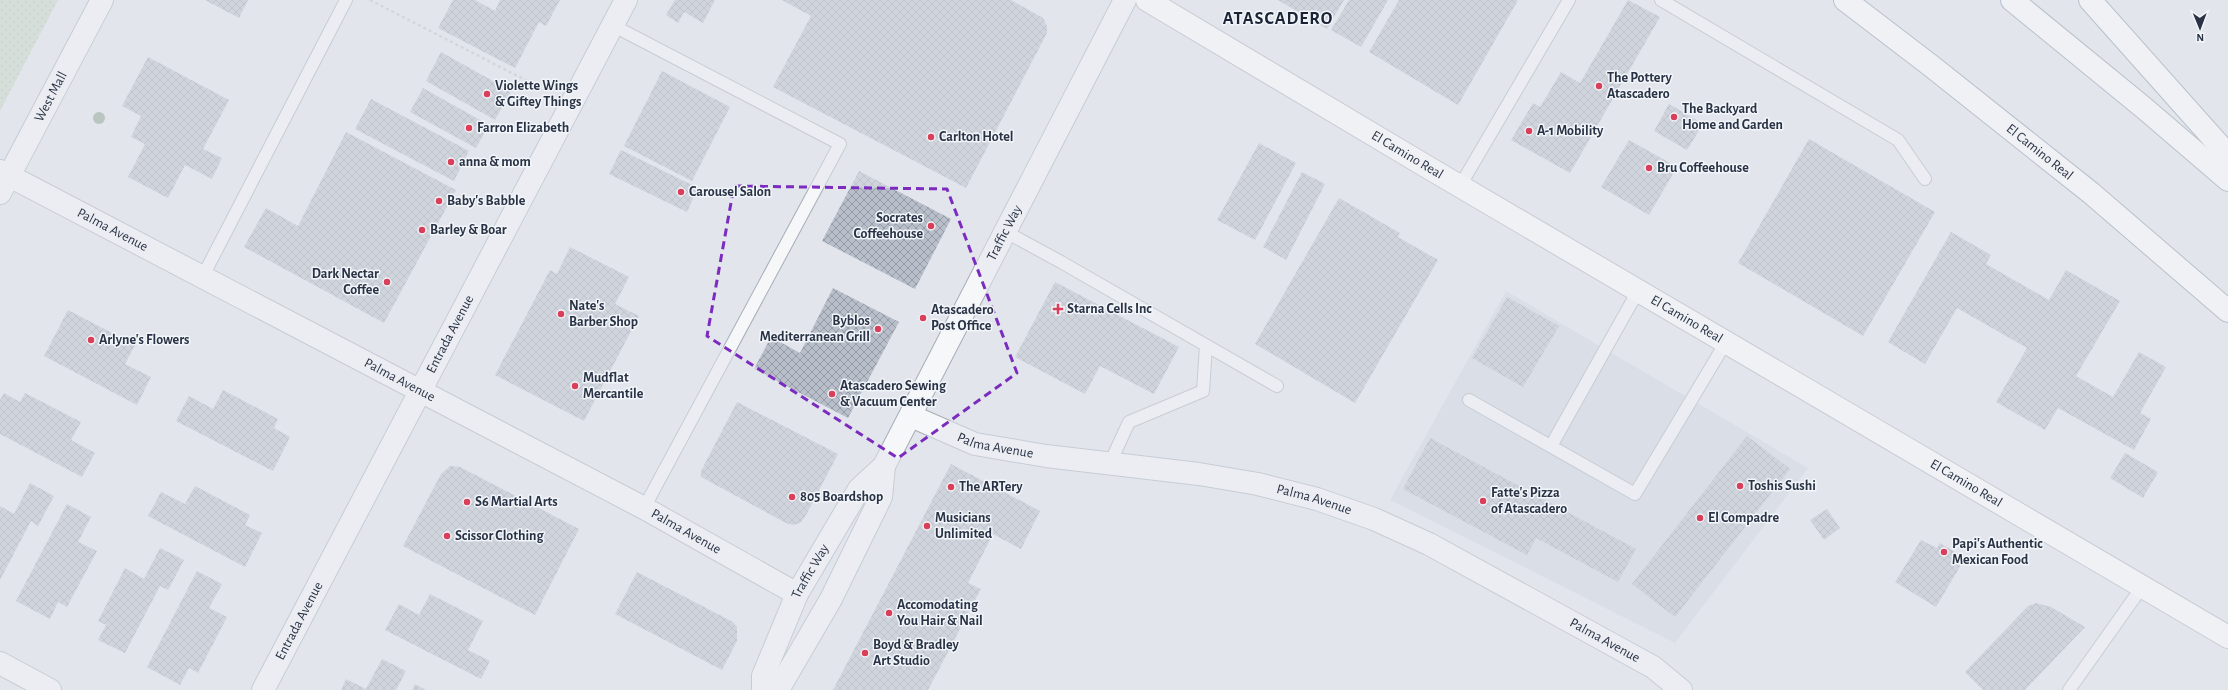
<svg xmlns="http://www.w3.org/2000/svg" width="2228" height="690" viewBox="0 0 2228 690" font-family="'Alegreya Sans',sans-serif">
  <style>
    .built { fill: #d0d5de }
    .grass { fill: url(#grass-dots) }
    .building { fill: url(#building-cross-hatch) }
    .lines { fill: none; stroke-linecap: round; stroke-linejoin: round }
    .service-casing { stroke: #a7adb7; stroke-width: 14 }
    .minor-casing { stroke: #a7adb7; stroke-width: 24 }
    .tertiary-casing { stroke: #a7adb7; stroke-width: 24 }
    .secondary-casing { stroke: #a7adb7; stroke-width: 24 }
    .motorway-casing { stroke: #8893a3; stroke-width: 24 }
    .path { stroke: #c0c4ca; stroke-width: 2.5; stroke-dasharray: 3 3; stroke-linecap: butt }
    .service { stroke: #f5f7f9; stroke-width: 12 }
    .minor { stroke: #f5f7f9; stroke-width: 22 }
    .tertiary { stroke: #f5f7f9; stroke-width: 22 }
    .secondary { stroke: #fff; stroke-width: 22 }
    .motorway { stroke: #fff; stroke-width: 22 }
    .tree { fill: #889d87 }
    .marked { fill: none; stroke: #7b2cbf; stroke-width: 3; stroke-dasharray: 8 5; stroke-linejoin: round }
    .poi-dot { fill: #d93f59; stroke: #f2f5f9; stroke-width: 1.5 }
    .labels { text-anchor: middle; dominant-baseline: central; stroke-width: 3; stroke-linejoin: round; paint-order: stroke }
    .poi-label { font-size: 14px; font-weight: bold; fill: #293345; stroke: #f2f5f9; text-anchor: start }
    .street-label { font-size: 14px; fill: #293345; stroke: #f2f5f9 }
    .district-label { font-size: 18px; font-weight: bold; letter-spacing: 1px; fill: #1b2436; stroke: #f2f5f9 }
  </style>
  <defs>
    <pattern id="grass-dots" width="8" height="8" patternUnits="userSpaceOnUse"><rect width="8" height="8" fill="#c8d6c3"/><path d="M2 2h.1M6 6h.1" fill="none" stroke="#acb8a9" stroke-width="1.8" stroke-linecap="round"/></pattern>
    <pattern id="building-cross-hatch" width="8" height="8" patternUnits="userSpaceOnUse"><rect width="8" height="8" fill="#b9bfca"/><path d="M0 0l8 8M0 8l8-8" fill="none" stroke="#969ca6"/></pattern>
  </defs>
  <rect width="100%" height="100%" fill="#e2e6ec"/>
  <polygon class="built" points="1506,291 1808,468 1675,643 1390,500"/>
  <polygon class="grass" points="0,0 58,0 0,111"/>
  <g class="building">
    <polygon points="205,0 248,0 239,18"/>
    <polygon points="453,0 475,0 495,11 500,0 560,0 546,26 539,22 515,68 438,28"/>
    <polygon points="675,0 715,0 703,23 684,12 678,23 666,15"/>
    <polygon points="782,0 1011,0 1043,18 1047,26 1047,33 966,188 773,87 811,16"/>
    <polygon points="1278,0 1344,0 1327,29"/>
    <polygon points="1349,0 1388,0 1361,47 1331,30"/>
    <polygon points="1399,0 1518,0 1458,105 1369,52"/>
    <polygon points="1628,0 1660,17 1570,173 1511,140 1533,103 1540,107 1561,72 1580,83"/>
    <polygon points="441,52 511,91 495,120 426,81"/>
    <polygon points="148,57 229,100 203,149 222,158 212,179 185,165 168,198 128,177 145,144 131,137 141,116 122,106"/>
    <polygon points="662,71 730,107 692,181 624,146"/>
    <polygon points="423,88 489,125 476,148 410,112"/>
    <polygon points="371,99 469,151 454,181 355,129"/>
    <polygon points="1669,104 1703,124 1687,150 1654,131"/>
    <polygon points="346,132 456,190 384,323 244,247 266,208 298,226"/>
    <polygon points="1809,139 1935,212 1863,336 1738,263"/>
    <polygon points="1629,140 1677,167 1649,215 1601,187"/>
    <polygon points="1259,143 1296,163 1255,240 1217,220"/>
    <polygon points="621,150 698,188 687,212 609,174"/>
    <polygon points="859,171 951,219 915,289 822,241"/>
    <polygon points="1302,172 1325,184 1286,260 1263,247"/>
    <polygon points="1339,198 1400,233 1398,237 1438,260 1355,403 1255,344"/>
    <polygon points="1951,232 1991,255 1986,264 2049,300 2066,270 2120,301 2076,376 2113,397 2139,352 2166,367 2140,413 2151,419 2134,450 2058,408 2045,430 1996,402 2027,348 1957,308 1925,364 1888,342"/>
    <polygon points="570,247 629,277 615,304 639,316 584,421 495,375 550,270 557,274"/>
    <polygon points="1055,282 1179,347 1154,394 1100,366 1085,394 1015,357"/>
    <polygon points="833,288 899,322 848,418 754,369 771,337 800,353"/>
    <polygon points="1507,297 1559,326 1523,387 1472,358"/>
    <polygon points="68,310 135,345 125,364 151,377 137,405 44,356"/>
    <polygon points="223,390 278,419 274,428 290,437 273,471 176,421 189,396 213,409"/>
    <polygon points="4,393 20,402 25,393 81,422 71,440 95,453 82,477 0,434 0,400"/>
    <polygon points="737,402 838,454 805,517 800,523 793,525 786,523 701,477 701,471"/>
    <polygon points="1747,436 1790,469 1675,617 1632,584"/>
    <polygon points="1430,438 1636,549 1618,582 1536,538 1527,555 1403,489"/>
    <polygon points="2125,453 2158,472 2143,498 2110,478"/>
    <polygon points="951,464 1040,511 1021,549 993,534 968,583 981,589 928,690 833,690"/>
    <polygon points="450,466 460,467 579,529 535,615 403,546 441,474"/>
    <polygon points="30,483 54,496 38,526 31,521 0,580 0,506 14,514"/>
    <polygon points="195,486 250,515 245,525 262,533 245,567 148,516 161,492 185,504"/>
    <polygon points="67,504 91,517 78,542 97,551 67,607 58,602 50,619 16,601"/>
    <polygon points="1827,509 1840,528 1824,540 1810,520"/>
    <polygon points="1921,540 1937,548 1940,543 1965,558 1936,607 1895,582"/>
    <polygon points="160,548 184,560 168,590 160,586 125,653 98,640 106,625 98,621 125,568 144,579"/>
    <polygon points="197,571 222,584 209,608 227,617 198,673 189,668 180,685 147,667"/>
    <polygon points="637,572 733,622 737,627 737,641 722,670 615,614"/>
    <polygon points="430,594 483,621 468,650 490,661 481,679 385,630 399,604 419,615"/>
    <polygon points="2036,603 2051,607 2085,627 2025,690 1983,690 1965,672 2028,606"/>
    <polygon points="382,659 406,671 396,690 341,690 346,679 366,689"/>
    <polygon points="415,684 426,690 412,690"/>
  </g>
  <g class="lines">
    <defs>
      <g id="service">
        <polyline points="1661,0 1898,140 1925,179"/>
        <polyline points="612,25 840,144 644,508"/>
        <polyline points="1460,186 1569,0"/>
        <polyline points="1004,231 1061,262 1277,386"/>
        <polyline points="203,276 346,0"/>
        <polyline points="1469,400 1635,494 1726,342"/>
        <polyline points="1551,446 1638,291"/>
        <polyline points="1110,463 1129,422 1203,391 1206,346"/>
        <polyline points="2069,690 2142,587"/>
      </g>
      <g id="minor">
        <path id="s1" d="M0,171L644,508L797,594"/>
        <path id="s2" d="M0,193L102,0"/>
        <path id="s3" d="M911,416L975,444L1046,456L1199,474L1258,484L1317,499L1374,519L1429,544L1653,667L1681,690"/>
        <polyline points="0,663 50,690"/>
        <path id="s4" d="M263,690L626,0"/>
      </g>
      <g id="tertiary">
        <path id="s5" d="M763,690V676L797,594L859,489L884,466L1125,0"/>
        <polyline points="772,690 782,683 831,599 881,497 884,466"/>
      </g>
      <g id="secondary">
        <path id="s6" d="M1147,0L1429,168L2228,637"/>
      </g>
      <g id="motorway">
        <path id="s7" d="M1845,0L1930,65L2091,193L2228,311"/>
        <polyline points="2012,0 2144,108 2228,180"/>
        <polyline points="2090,0 2228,155"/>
      </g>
    </defs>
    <use href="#service" class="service-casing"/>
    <use href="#minor" class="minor-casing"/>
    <use href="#tertiary" class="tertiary-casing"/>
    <use href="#secondary" class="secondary-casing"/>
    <use href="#motorway" class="motorway-casing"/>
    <polyline class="path" points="370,0 539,87"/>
    <use href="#service" class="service"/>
    <use href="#minor" class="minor"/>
    <use href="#tertiary" class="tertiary"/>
    <use href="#secondary" class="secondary"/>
    <use href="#motorway" class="motorway"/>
  </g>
  <circle class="tree" cx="99" cy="118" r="6"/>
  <path d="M0 0H2228V690H0ZM734,186L947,189L1017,373L898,458L707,336Z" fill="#e2e6ec" fill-opacity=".55" fill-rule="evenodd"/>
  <path class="marked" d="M734,186L947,189L1017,373L898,458L707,336Z"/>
  <g class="poi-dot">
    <circle cx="1599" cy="86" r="4"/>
    <circle cx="487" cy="94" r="4"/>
    <circle cx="1674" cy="117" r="4"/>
    <circle cx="469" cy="128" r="4"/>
    <circle cx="1529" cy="131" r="4"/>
    <circle cx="931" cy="137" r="4"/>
    <circle cx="451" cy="162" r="4"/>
    <circle cx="1649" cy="168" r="4"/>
    <circle cx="681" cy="192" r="4"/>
    <circle cx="439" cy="201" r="4"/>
    <circle cx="931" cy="226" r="4"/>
    <circle cx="422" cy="230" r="4"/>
    <circle cx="387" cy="282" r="4"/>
    <path d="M1056 303h4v4h4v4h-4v4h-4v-4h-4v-4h4z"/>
    <circle cx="561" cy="314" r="4"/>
    <circle cx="923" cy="318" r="4"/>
    <circle cx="878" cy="329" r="4"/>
    <circle cx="91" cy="340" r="4"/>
    <circle cx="575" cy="386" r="4"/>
    <circle cx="832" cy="394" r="4"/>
    <circle cx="1740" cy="486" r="4"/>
    <circle cx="951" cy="487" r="4"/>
    <circle cx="792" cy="497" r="4"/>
    <circle cx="1483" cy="501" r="4"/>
    <circle cx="467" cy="502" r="4"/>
    <circle cx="1700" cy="518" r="4"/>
    <circle cx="927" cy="526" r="4"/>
    <circle cx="447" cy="536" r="4"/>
    <circle cx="1944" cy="552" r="4"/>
    <circle cx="889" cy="613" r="4"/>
    <circle cx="865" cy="653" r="4"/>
  </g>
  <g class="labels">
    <g class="poi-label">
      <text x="1607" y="78">The Pottery<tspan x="1607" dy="16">Atascadero</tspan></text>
      <text x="495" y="86">Violette Wings<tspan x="495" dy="16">&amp; Giftey Things</tspan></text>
      <text x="1682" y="109">The Backyard<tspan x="1682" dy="16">Home and Garden</tspan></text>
      <text x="477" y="128">Farron Elizabeth</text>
      <text x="1537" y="131">A-1 Mobility</text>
      <text x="939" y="137">Carlton Hotel</text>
      <text x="459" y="162">anna &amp; mom</text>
      <text x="1657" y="168">Bru Coffeehouse</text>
      <text x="689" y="192">Carousel Salon</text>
      <text x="447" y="201">Baby's Babble</text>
      <text x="923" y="218" text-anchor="end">Socrates<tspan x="923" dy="16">Coffeehouse</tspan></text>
      <text x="430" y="230">Barley &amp; Boar</text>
      <text x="379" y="274" text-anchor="end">Dark Nectar<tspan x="379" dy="16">Coffee</tspan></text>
      <text x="569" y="306">Nate's<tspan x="569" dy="16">Barber Shop</tspan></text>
      <text x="1067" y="309">Starna Cells Inc</text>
      <text x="931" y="310">Atascadero<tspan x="931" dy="16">Post Office</tspan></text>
      <text x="870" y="321" text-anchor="end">Byblos<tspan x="870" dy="16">Mediterranean Grill</tspan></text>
      <text x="99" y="340">Arlyne's Flowers</text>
      <text x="583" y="378">Mudflat<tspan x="583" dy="16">Mercantile</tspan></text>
      <text x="840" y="386">Atascadero Sewing<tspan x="840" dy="16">&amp; Vacuum Center</tspan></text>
      <text x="1748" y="486">Toshis Sushi</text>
      <text x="959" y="487">The ARTery</text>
      <text x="1491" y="493">Fatte's Pizza<tspan x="1491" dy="16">of Atascadero</tspan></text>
      <text x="800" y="497">805 Boardshop</text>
      <text x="475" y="502">S6 Martial Arts</text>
      <text x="935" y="518">Musicians<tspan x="935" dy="16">Unlimited</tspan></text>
      <text x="1708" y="518">El Compadre</text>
      <text x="455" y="536">Scissor Clothing</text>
      <text x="1952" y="544">Papi's Authentic<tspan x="1952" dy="16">Mexican Food</tspan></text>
      <text x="897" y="605">Accomodating<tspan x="897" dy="16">You Hair &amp; Nail</tspan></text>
      <text x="873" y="645">Boyd &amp; Bradley<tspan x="873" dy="16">Art Studio</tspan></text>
    </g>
    <g class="street-label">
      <text stroke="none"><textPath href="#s2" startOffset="109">West Mall</textPath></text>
      <text stroke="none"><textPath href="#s7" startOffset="247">El Camino Real</textPath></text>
      <text stroke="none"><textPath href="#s6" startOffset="303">El Camino Real</textPath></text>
      <text stroke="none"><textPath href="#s1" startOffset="127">Palma Avenue</textPath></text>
      <text stroke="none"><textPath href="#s5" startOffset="521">Traffic Way</textPath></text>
      <text stroke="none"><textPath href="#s6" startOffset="627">El Camino Real</textPath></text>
      <text stroke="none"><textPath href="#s4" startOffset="402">Entrada Avenue</textPath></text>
      <text stroke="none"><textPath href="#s1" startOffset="451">Palma Avenue</textPath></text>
      <text stroke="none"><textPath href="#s3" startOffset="90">Palma Avenue</textPath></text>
      <text stroke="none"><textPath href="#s6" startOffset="951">El Camino Real</textPath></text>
      <text stroke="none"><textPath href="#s3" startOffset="414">Palma Avenue</textPath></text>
      <text stroke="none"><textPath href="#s1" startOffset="775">Palma Avenue</textPath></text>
      <text stroke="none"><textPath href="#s5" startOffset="129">Traffic Way</textPath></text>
      <text stroke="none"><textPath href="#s4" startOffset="78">Entrada Avenue</textPath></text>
      <text stroke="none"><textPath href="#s3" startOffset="738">Palma Avenue</textPath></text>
    </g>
    <g class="district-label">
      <text x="1278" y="19">ATASCADERO</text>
    </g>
  </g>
  <g transform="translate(2200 28) rotate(179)" stroke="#f2f5f9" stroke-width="3" paint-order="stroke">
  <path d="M0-3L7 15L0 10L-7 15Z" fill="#293345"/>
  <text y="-6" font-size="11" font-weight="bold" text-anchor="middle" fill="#293345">N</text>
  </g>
</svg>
